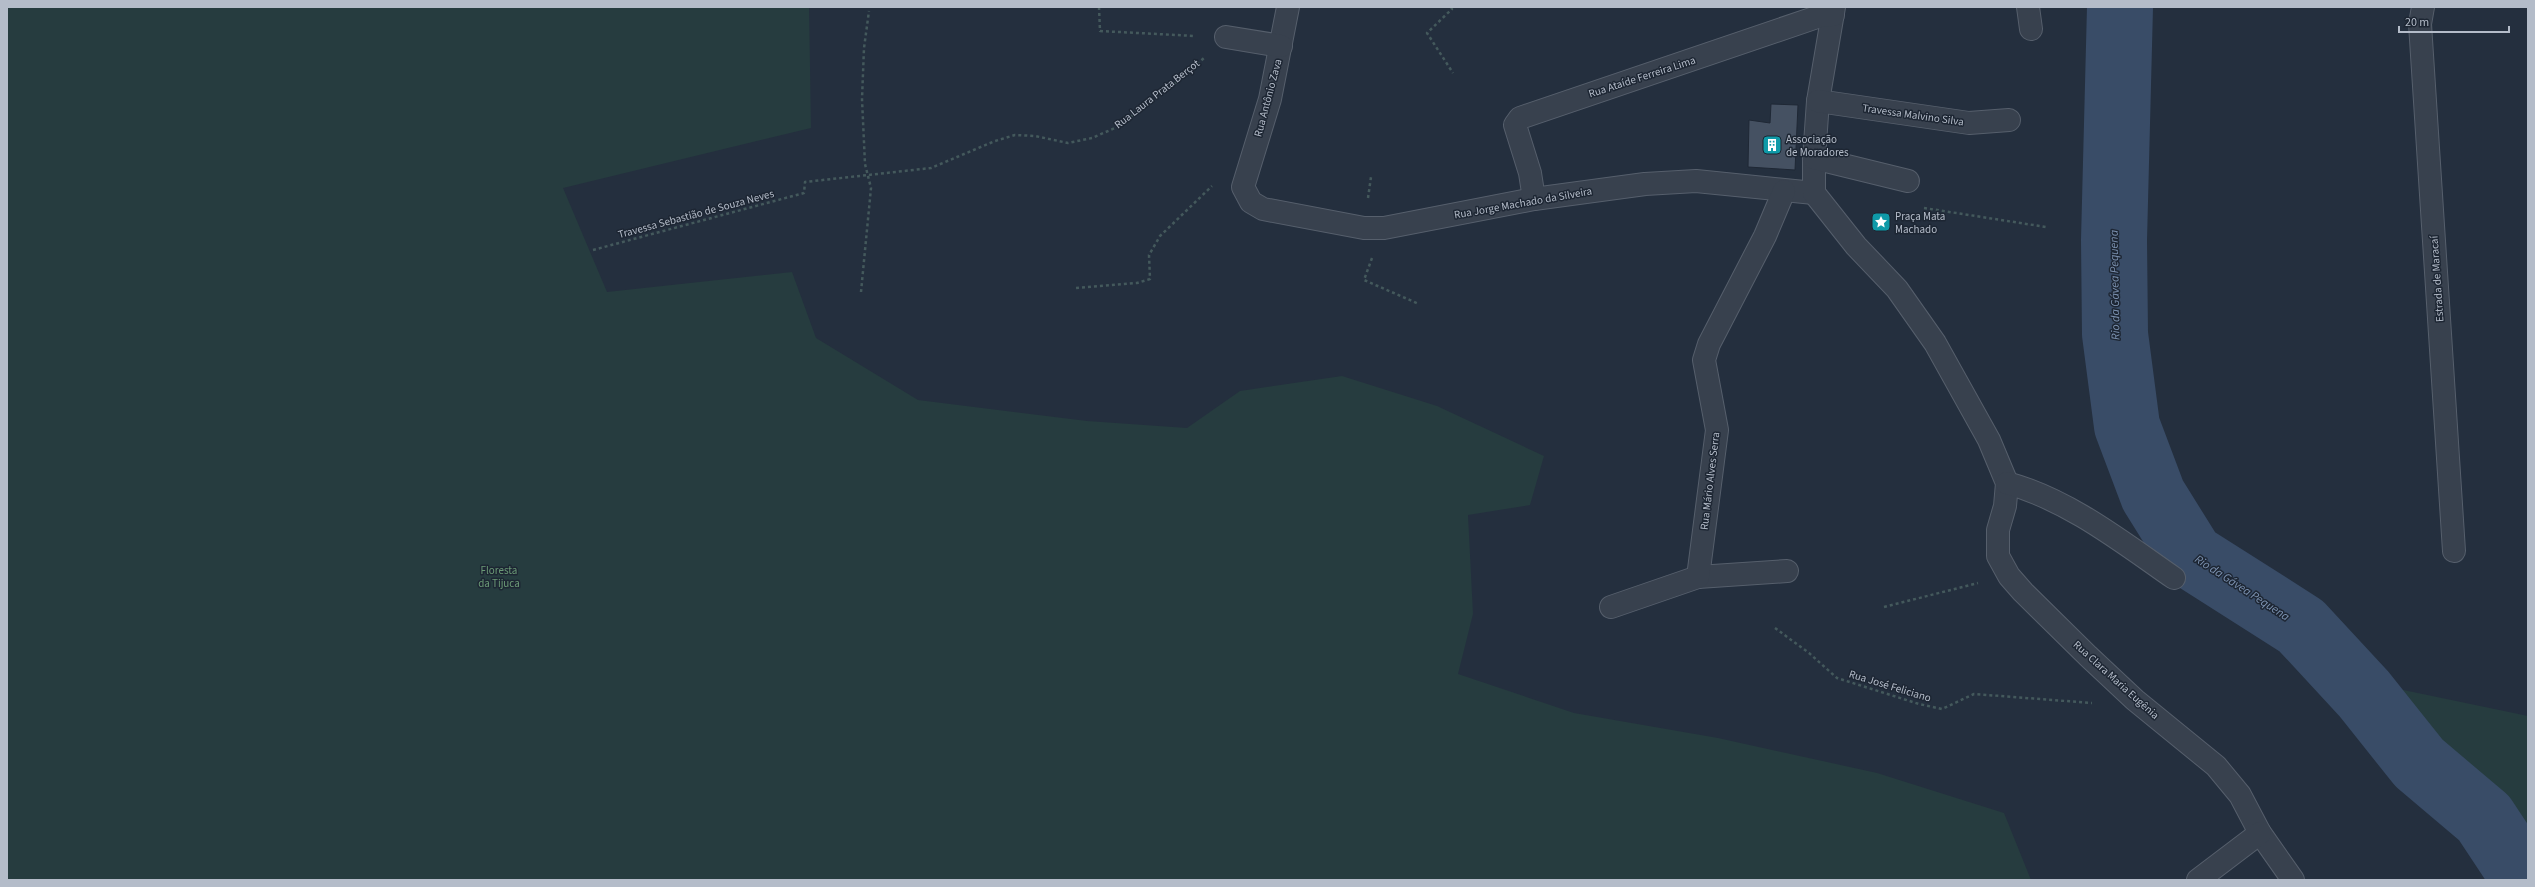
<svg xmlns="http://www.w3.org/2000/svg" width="2535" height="887" viewBox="0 0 2535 887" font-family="'Source Sans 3',sans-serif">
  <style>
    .green { fill: #263c3f }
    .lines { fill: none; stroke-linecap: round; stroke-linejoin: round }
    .river { stroke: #394c67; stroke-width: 66 }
    .building { fill: #455162; stroke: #1f2835 }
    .minor-casing { stroke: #565f6c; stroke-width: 24 }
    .path { stroke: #44595c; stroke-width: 2.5; stroke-dasharray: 3 3; stroke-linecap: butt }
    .minor { stroke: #38414e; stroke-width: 22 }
    .labels { text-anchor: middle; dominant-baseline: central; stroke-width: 3; stroke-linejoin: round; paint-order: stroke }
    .street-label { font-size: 11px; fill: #b4bcc9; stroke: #1d2633 }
    .poi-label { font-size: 11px; fill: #b4bcc9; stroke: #1d2633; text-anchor: start }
    .park-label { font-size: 11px; fill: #6b9a76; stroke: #1d2633 }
    .water-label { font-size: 12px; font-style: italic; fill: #7c92b1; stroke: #1d2633 }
  </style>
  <rect width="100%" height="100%" fill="#242f3e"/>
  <g class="green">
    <polygon points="7,7 809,7 811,128 563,188 607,292 792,272 816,338 918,400 1087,421 1187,428 1240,391 1342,376 1437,406 1544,456 1530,505 1468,515 1473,614 1458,674 1574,713 1718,738 1877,773 2004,813 2031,880 7,880"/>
    <polygon points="2349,655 2389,687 2528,716 2528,880 2492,880"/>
  </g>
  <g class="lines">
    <polyline class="river" points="2120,7 2114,240 2115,334 2127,426 2153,495 2191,556 2301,626 2364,694 2419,763 2484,818 2519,871 2523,880"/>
  </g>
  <polygon class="building" points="1771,104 1798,105 1795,170 1748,167 1749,120 1770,123"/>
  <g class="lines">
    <defs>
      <g id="minor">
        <polyline points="1288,7 1270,99 1243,187 1251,202 1263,209 1364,228 1384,228 1534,199 1645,184 1696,181 1814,193"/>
        <polyline points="1834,7 1818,101 1814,158 1814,193 1856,246 1897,289 1935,343 1989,440 2007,483 2005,506 1998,530 1998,556 2009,576 2023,592 2088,656 2135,700 2216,766 2240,795 2260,833 2293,880"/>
        <polyline points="2028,7 2031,29"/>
        <polyline points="2423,7 2420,24 2454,551"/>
        <polyline points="1226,37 1281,46"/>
        <polyline points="1818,101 1969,123 2009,120"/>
        <polyline points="1814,158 1908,181"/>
        <polyline points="1534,199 1530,173 1515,125 1520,118 1820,16 1833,15"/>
        <path d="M2007,483C2069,500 2122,542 2174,578"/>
        <polyline points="1698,577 1787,571"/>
        <polyline points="1611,607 1698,577 1717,430 1704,360 1709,344 1765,236 1784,191"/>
        <polyline points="2198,880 2260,833"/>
      </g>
    </defs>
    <use href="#minor" class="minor-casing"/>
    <g class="path">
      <polyline points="1099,7 1100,31 1195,36"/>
      <polyline points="1451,7 1452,9 1427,33 1453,73"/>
      <polyline points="1368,198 1371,177"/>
      <polyline points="1924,208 2046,227"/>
      <polyline points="593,250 804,193 805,182 931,168 995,141 1015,135 1035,136 1068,143 1092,138 1115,128 1171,87 1204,58"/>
      <polyline points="1372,258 1364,280 1419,304"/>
      <polyline points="1076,288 1137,283 1150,279 1149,255 1160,236 1212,186"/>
      <polyline points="861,292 871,188 865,164 862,99 864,48 869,11"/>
      <polyline points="1884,607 1978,583"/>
      <polyline points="1775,628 1809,653 1837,678 1919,704 1942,709 1974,694 2092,703"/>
    </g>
    <use href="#minor" class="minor"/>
  </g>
  <defs>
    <symbol id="building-square" viewBox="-11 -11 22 22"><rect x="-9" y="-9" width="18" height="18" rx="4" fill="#0f9aa8" stroke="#1d2633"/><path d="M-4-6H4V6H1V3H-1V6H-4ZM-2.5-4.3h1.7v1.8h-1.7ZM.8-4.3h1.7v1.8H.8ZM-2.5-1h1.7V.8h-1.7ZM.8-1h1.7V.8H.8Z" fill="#fff"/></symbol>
    <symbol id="sight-square" viewBox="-11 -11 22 22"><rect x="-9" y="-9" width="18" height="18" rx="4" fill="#0f9aa8" stroke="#1d2633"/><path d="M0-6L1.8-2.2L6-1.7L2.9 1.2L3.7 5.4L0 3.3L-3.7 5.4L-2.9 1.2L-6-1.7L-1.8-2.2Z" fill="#fff"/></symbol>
  </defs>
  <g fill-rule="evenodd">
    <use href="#building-square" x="1761" y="134" width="22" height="22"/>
    <use href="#sight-square" x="1870" y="211" width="22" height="22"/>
  </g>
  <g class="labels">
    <g class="street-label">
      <text transform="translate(1642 77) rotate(-18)">Rua Ataíde Ferreira Lima</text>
      <text transform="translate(1157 94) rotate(-38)">Rua Laura Prata Berçot</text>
      <text transform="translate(1268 98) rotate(-75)">Rua Antônio Zava</text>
      <text transform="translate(1913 115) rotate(8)">Travessa Malvino Silva</text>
      <text transform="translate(1523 203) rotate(-10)">Rua Jorge Machado da Silveira</text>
      <text transform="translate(696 214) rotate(-15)">Travessa Sebastião de Souza Neves</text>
      <text transform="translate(2437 279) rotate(-94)">Estrada de Maracaí</text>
      <text transform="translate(1710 481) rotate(-83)">Rua Mário Alves Serra</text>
      <text transform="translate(2116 680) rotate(42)">Rua Clara Maria Eugênia</text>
      <text transform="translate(1890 686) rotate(17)">Rua José Feliciano</text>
    </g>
    <g class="poi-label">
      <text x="1786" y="139">Associação<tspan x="1786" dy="13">de Moradores</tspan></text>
      <text x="1895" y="216">Praça Mata<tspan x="1895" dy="13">Machado</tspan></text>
    </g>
    <g class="park-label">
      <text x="499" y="570">Floresta<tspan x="499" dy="13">da Tijuca</tspan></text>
    </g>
    <g class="water-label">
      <text transform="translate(2115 285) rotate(-91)">Rio da Gávea Pequena</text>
      <text transform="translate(2242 588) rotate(33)">Rio da Gávea Pequena</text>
    </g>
  </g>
  <rect width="2535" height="887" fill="none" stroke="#b4bcc9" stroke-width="16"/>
  <path d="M2399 26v6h110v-6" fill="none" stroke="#b4bcc9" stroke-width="2"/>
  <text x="2405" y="26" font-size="12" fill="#b4bcc9" stroke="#1d2633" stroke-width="3" paint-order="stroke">20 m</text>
</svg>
